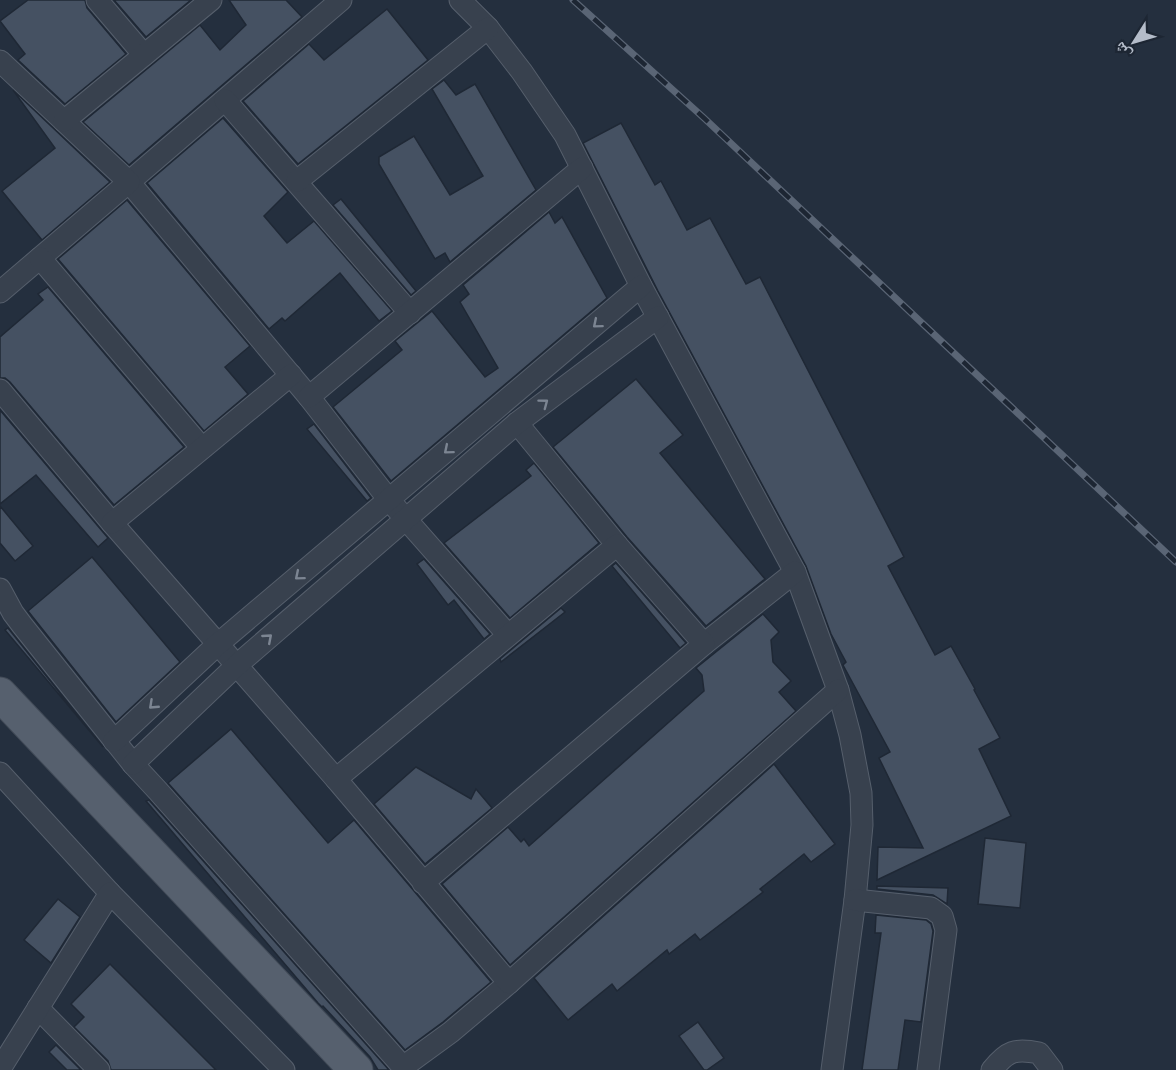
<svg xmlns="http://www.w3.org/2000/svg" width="1176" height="1070" viewBox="0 0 1176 1070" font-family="Quicksand,'Noto Naskh Arabic',sans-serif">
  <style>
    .building { fill: #455162; stroke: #1f2835; stroke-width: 1.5 }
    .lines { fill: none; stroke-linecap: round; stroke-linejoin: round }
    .street-casing { stroke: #565f6c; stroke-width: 23 }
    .primary-casing { stroke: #414a57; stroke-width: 35 }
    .street { stroke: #38414e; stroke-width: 21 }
    .primary { stroke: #56606e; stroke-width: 33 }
    .rail-casing { stroke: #5a6575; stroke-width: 7 }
    .rail { stroke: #1d2633; stroke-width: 4.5; stroke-dasharray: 14; stroke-linecap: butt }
    .oneway { stroke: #7c8592 }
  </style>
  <rect width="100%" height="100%" fill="#242f3e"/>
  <g class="building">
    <polygon points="28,0 85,0 87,8 126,54 65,104 18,60 25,54 0,21"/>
    <polygon points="114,0 191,0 146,37"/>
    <polygon points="229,0 286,0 302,17 129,165 83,122 200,25 220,50 246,25"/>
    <polygon points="387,9 428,60 298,164 243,101 309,44 324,60"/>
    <polygon points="444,80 456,95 475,84 536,190 450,262 445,253 435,259 379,164 379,157 414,136 450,195 483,176 432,89"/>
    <polygon points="13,90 110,182 42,240 2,191 55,148"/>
    <polygon points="223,118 288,192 264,216 287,243 314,221 392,311 379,321 340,273 285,321 282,318 269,329 147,183"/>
    <polygon points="621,123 655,185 661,181 687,230 710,218 746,284 760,277 904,557 888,566 935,655 951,646 975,689 974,690 1000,738 979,749 1011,816 877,880 878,847 923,848 879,758 890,752 843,665 846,662 831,634 806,566 658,291 583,143"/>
    <polygon points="341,199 416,291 411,295 333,205"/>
    <polygon points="127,200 250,346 225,367 248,394 204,431 58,259"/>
    <polygon points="549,212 555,223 562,217 607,298 391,481 333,407 402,350 395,341 432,311 485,377 498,368 460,302 469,294 463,285"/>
    <polygon points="48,287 184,447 114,505 10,382 5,378 0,378 0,337 43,300 38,294"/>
    <polygon points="636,379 683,435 660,453 765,579 706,626 627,537 553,447"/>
    <polygon points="0,410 108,538 98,547 36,475 0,504"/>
    <polygon points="314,424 371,498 367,501 307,429"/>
    <polygon points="534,463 599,543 510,618 444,543 531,476 526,470"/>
    <polygon points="0,506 33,546 15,561 0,543"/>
    <polygon points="92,557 180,662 116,722 28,611"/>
    <polygon points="424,559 490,634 484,639 454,600 448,605 417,564"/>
    <polygon points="616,563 686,643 680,648 612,566"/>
    <polygon points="561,608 565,612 501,662 500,659"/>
    <polygon points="763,614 779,632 771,640 773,662 791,681 779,692 796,711 510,965 442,884 508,827 521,842 524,839 529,846 704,691 702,675 696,668"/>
    <polygon points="8,628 12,633 103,747 5,630"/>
    <polygon points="231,729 328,843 354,820 491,982 443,1022 405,1050 168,783"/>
    <polygon points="774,764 835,844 811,862 804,854 760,889 763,892 700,940 695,934 669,954 667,950 617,991 612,984 568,1020 534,978"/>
    <polygon points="416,767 471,799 476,789 492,808 425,864 374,804"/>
    <polygon points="149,800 389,1070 378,1070 370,1057 323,1006 322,1007 318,1003 146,801"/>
    <polygon points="985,838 1026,843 1020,908 978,904"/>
    <polygon points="877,886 948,888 947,904 933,895 877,889"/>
    <polygon points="58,899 80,917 51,963 24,940"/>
    <polygon points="876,915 926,920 931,924 933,931 921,1022 905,1020 898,1070 862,1070 881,933 875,933"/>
    <polygon points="110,964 216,1070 111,1070 108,1061 74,1027 84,1017 71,1004"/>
    <polygon points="698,1022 724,1058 707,1070 704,1070 679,1036"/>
    <polygon points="56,1045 81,1070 67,1070 49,1052"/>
  </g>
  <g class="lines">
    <defs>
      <g id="street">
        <polyline points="97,0 144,55"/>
        <polyline points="341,0 129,182 309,397 389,500 508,635"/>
        <polyline points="460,0 488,28 522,72 565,135 641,286 795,572 838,690 850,735 861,793 862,825 855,900 832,1070"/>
        <polyline points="0,61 129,182 0,292"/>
        <polyline points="225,100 410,313"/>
        <polyline points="64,121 211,0"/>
        <polyline points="297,181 488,28"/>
        <polyline points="40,258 202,448"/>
        <polyline points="0,390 112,523 336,779"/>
        <polyline points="309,397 582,168"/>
        <polyline points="517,423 617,545"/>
        <polyline points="112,523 291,375"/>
        <polyline points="0,589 13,613 22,625 133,764 158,791 403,1067 451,1032 509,983"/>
        <polyline points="704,644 795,572"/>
        <polyline points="114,741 218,644 641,286"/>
        <polyline points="133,764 237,665 517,423 658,317"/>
        <polyline points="0,773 110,893"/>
        <polyline points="423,883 704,644 617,545 336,779 509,983 838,690"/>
        <polyline points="855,900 931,908 942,916 946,930 928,1070"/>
        <polyline points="38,1008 99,1070"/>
        <polyline points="0,1069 110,893 284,1070"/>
        <path d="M992,1070C1007,1051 1015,1048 1039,1053L1052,1070"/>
      </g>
      <polyline id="primary" points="0,694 356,1070"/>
    </defs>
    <use href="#street" class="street-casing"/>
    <use href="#primary" class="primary-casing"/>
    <use href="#street" class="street"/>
    <use href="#primary" class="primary"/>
    <defs>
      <polyline id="rail" points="573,0 704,118 1176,562"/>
    </defs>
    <use href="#rail" class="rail-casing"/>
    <use href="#rail" class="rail"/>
  </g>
  <defs><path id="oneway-chevron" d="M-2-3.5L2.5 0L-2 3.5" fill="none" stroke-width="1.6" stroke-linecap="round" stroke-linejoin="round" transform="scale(1.5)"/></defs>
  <g class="oneway">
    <use href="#oneway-chevron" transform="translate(597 324) rotate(140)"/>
    <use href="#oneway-chevron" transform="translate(544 403) rotate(-37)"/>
    <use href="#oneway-chevron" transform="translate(448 450) rotate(140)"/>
    <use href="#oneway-chevron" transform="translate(299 576) rotate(140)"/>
    <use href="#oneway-chevron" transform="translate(268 638) rotate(-41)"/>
    <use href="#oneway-chevron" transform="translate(153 705) rotate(137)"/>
  </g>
  <g transform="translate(1134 42) rotate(233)" stroke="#1d2633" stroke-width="4.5" paint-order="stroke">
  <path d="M0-4.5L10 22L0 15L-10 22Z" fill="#b4bcc9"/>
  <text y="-9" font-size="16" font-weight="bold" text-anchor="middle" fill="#b4bcc9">ش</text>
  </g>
</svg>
